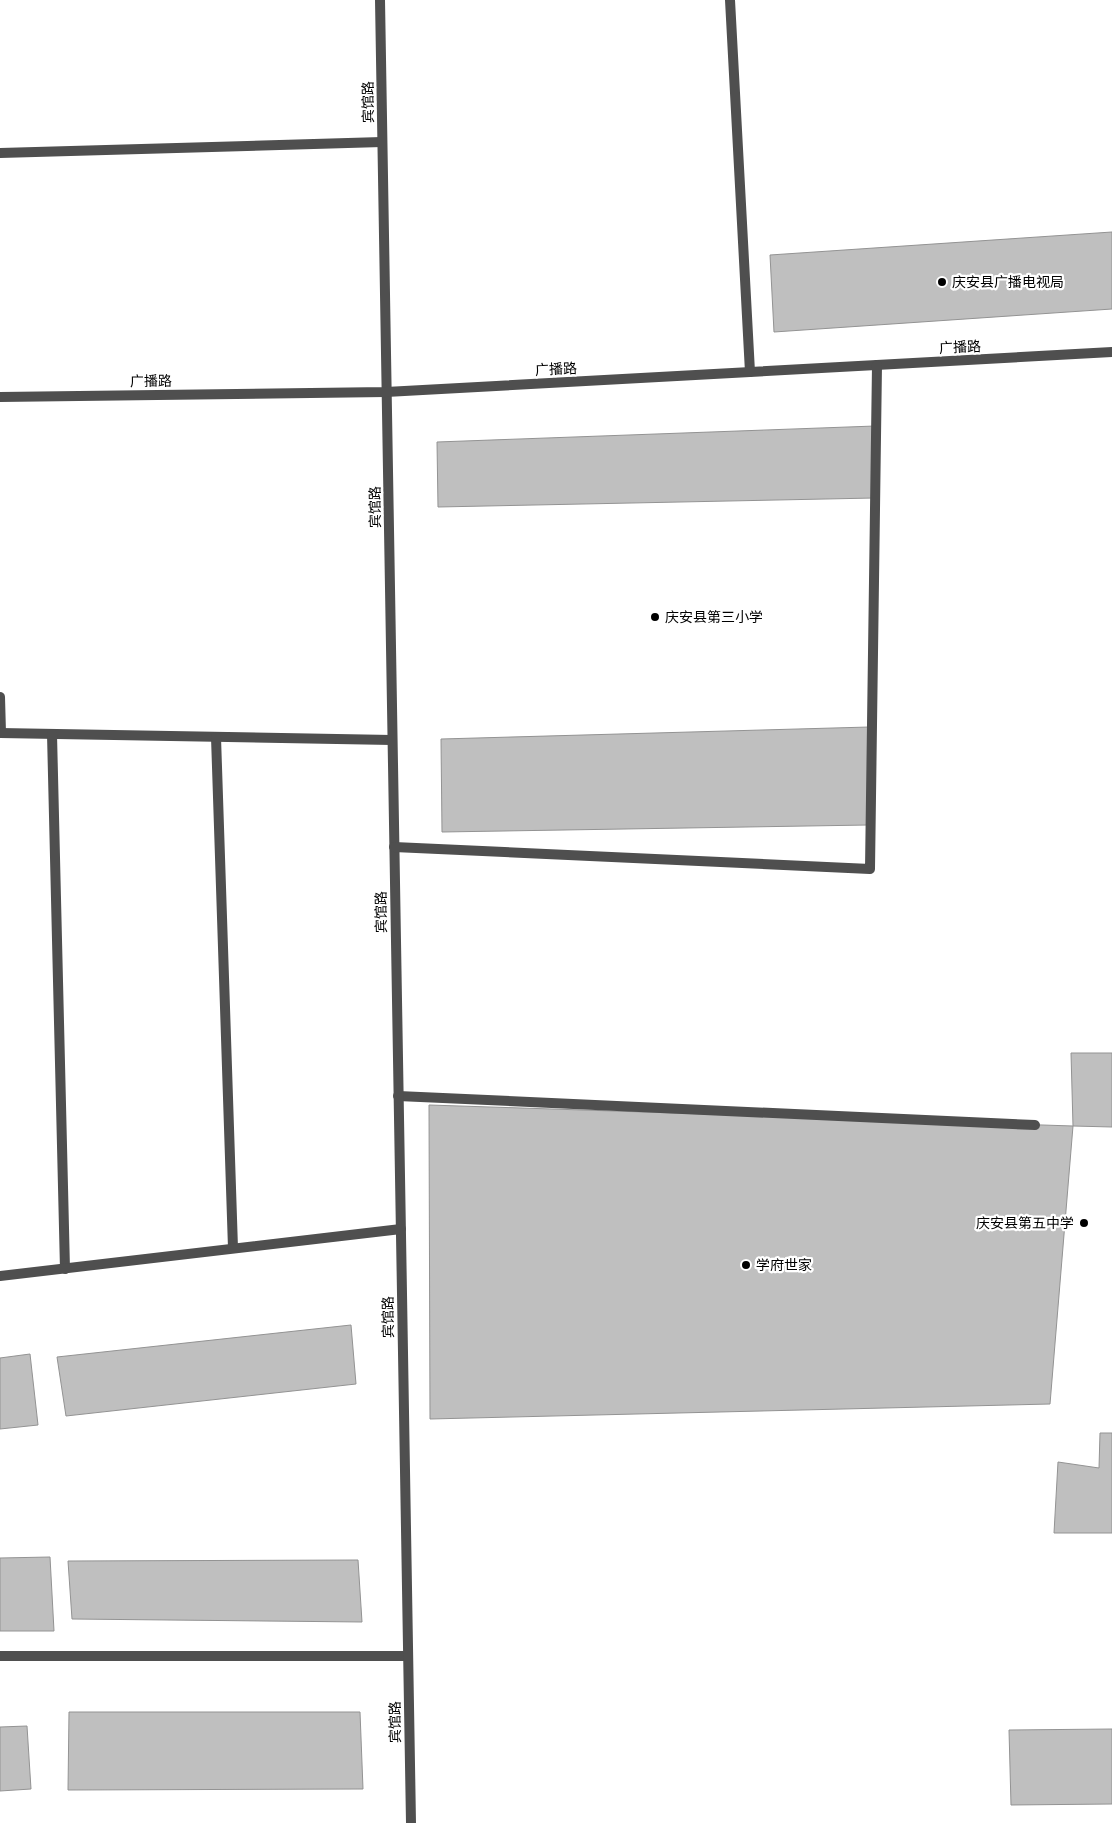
<svg xmlns="http://www.w3.org/2000/svg" width="1112" height="1823" viewBox="0 0 1112 1823" font-family="Raleway,'Noto Sans SC',sans-serif">
  <style>
    .building { fill: #bfbfbf; stroke: #939393 }
    .lines { fill: none; stroke-linecap: round; stroke-linejoin: round }
    .lane { stroke: #4f4f4f; stroke-width: 10 }
    .street { stroke: #4f4f4f; stroke-width: 10 }
    .poi-dot { fill: #000; stroke: #fff; stroke-width: 2 }
    .labels { text-anchor: middle; dominant-baseline: central; stroke-width: 4.5; stroke-linejoin: round; paint-order: stroke }
    .street-label { font-size: 14px; fill: #000; stroke: #fff }
    .poi-label { font-size: 14px; fill: #000; stroke: #fff; text-anchor: start }
  </style>
  <rect width="100%" height="100%" fill="#fff"/>
  <g class="building">
    <polygon points="1112,232 1112,309 774,332 770,255"/>
    <polygon points="875,426 874,498 438,507 437,442"/>
    <polygon points="869,727 868,825 442,832 441,739"/>
    <polygon points="1071,1053 1112,1053 1112,1127 1073,1126"/>
    <polygon points="429,1105 1073,1126 1050,1404 430,1419"/>
    <polygon points="351,1325 356,1384 66,1416 57,1357"/>
    <polygon points="30,1354 38,1425 0,1429 0,1358"/>
    <polygon points="1100,1433 1112,1433 1112,1533 1054,1533 1058,1462 1099,1468"/>
    <polygon points="50,1557 54,1631 0,1631 0,1558"/>
    <polygon points="358,1560 362,1622 72,1619 68,1561"/>
    <polygon points="69,1712 360,1712 363,1789 68,1790"/>
    <polygon points="27,1726 31,1789 0,1791 0,1727"/>
    <polygon points="1112,1729 1112,1804 1011,1805 1009,1730"/>
  </g>
  <g class="lines">
    <g class="lane">
      <polyline points="730,0 750,372"/>
      <polyline points="0,153 382,142"/>
      <polyline points="0,697 1,733"/>
      <polyline points="0,733 392,740"/>
      <polyline points="52,734 65,1269"/>
      <polyline points="216,737 233,1248"/>
      <polyline points="398,1096 1035,1125"/>
      <polyline points="0,1656 408,1656"/>
    </g>
    <g class="street">
      <polyline points="380,0 411,1823"/>
      <polyline points="0,397 386,392 1112,352"/>
      <polyline points="394,847 870,869 877,365"/>
      <polyline points="0,1276 401,1229"/>
    </g>
  </g>
  <g class="poi-dot">
    <circle cx="942" cy="282" r="5"/>
    <circle cx="655" cy="617" r="5"/>
    <circle cx="1084" cy="1223" r="5"/>
    <circle cx="746" cy="1265" r="5"/>
  </g>
  <g class="labels">
    <g class="street-label">
      <text transform="translate(368 102) rotate(-91)">宾馆路</text>
      <text transform="translate(960 347) rotate(-3)">广播路</text>
      <text transform="translate(556 369) rotate(-3)">广播路</text>
      <text transform="translate(151 381) rotate(-1)">广播路</text>
      <text transform="translate(375 507) rotate(-91)">宾馆路</text>
      <text transform="translate(381 912) rotate(-91)">宾馆路</text>
      <text transform="translate(388 1317) rotate(-91)">宾馆路</text>
      <text transform="translate(395 1722) rotate(-91)">宾馆路</text>
    </g>
    <g class="poi-label">
      <text x="952" y="282">庆安县广播电视局</text>
      <text x="665" y="617">庆安县第三小学</text>
      <text x="1074" y="1223" text-anchor="end">庆安县第五中学</text>
      <text x="756" y="1265">学府世家</text>
    </g>
  </g>
</svg>
